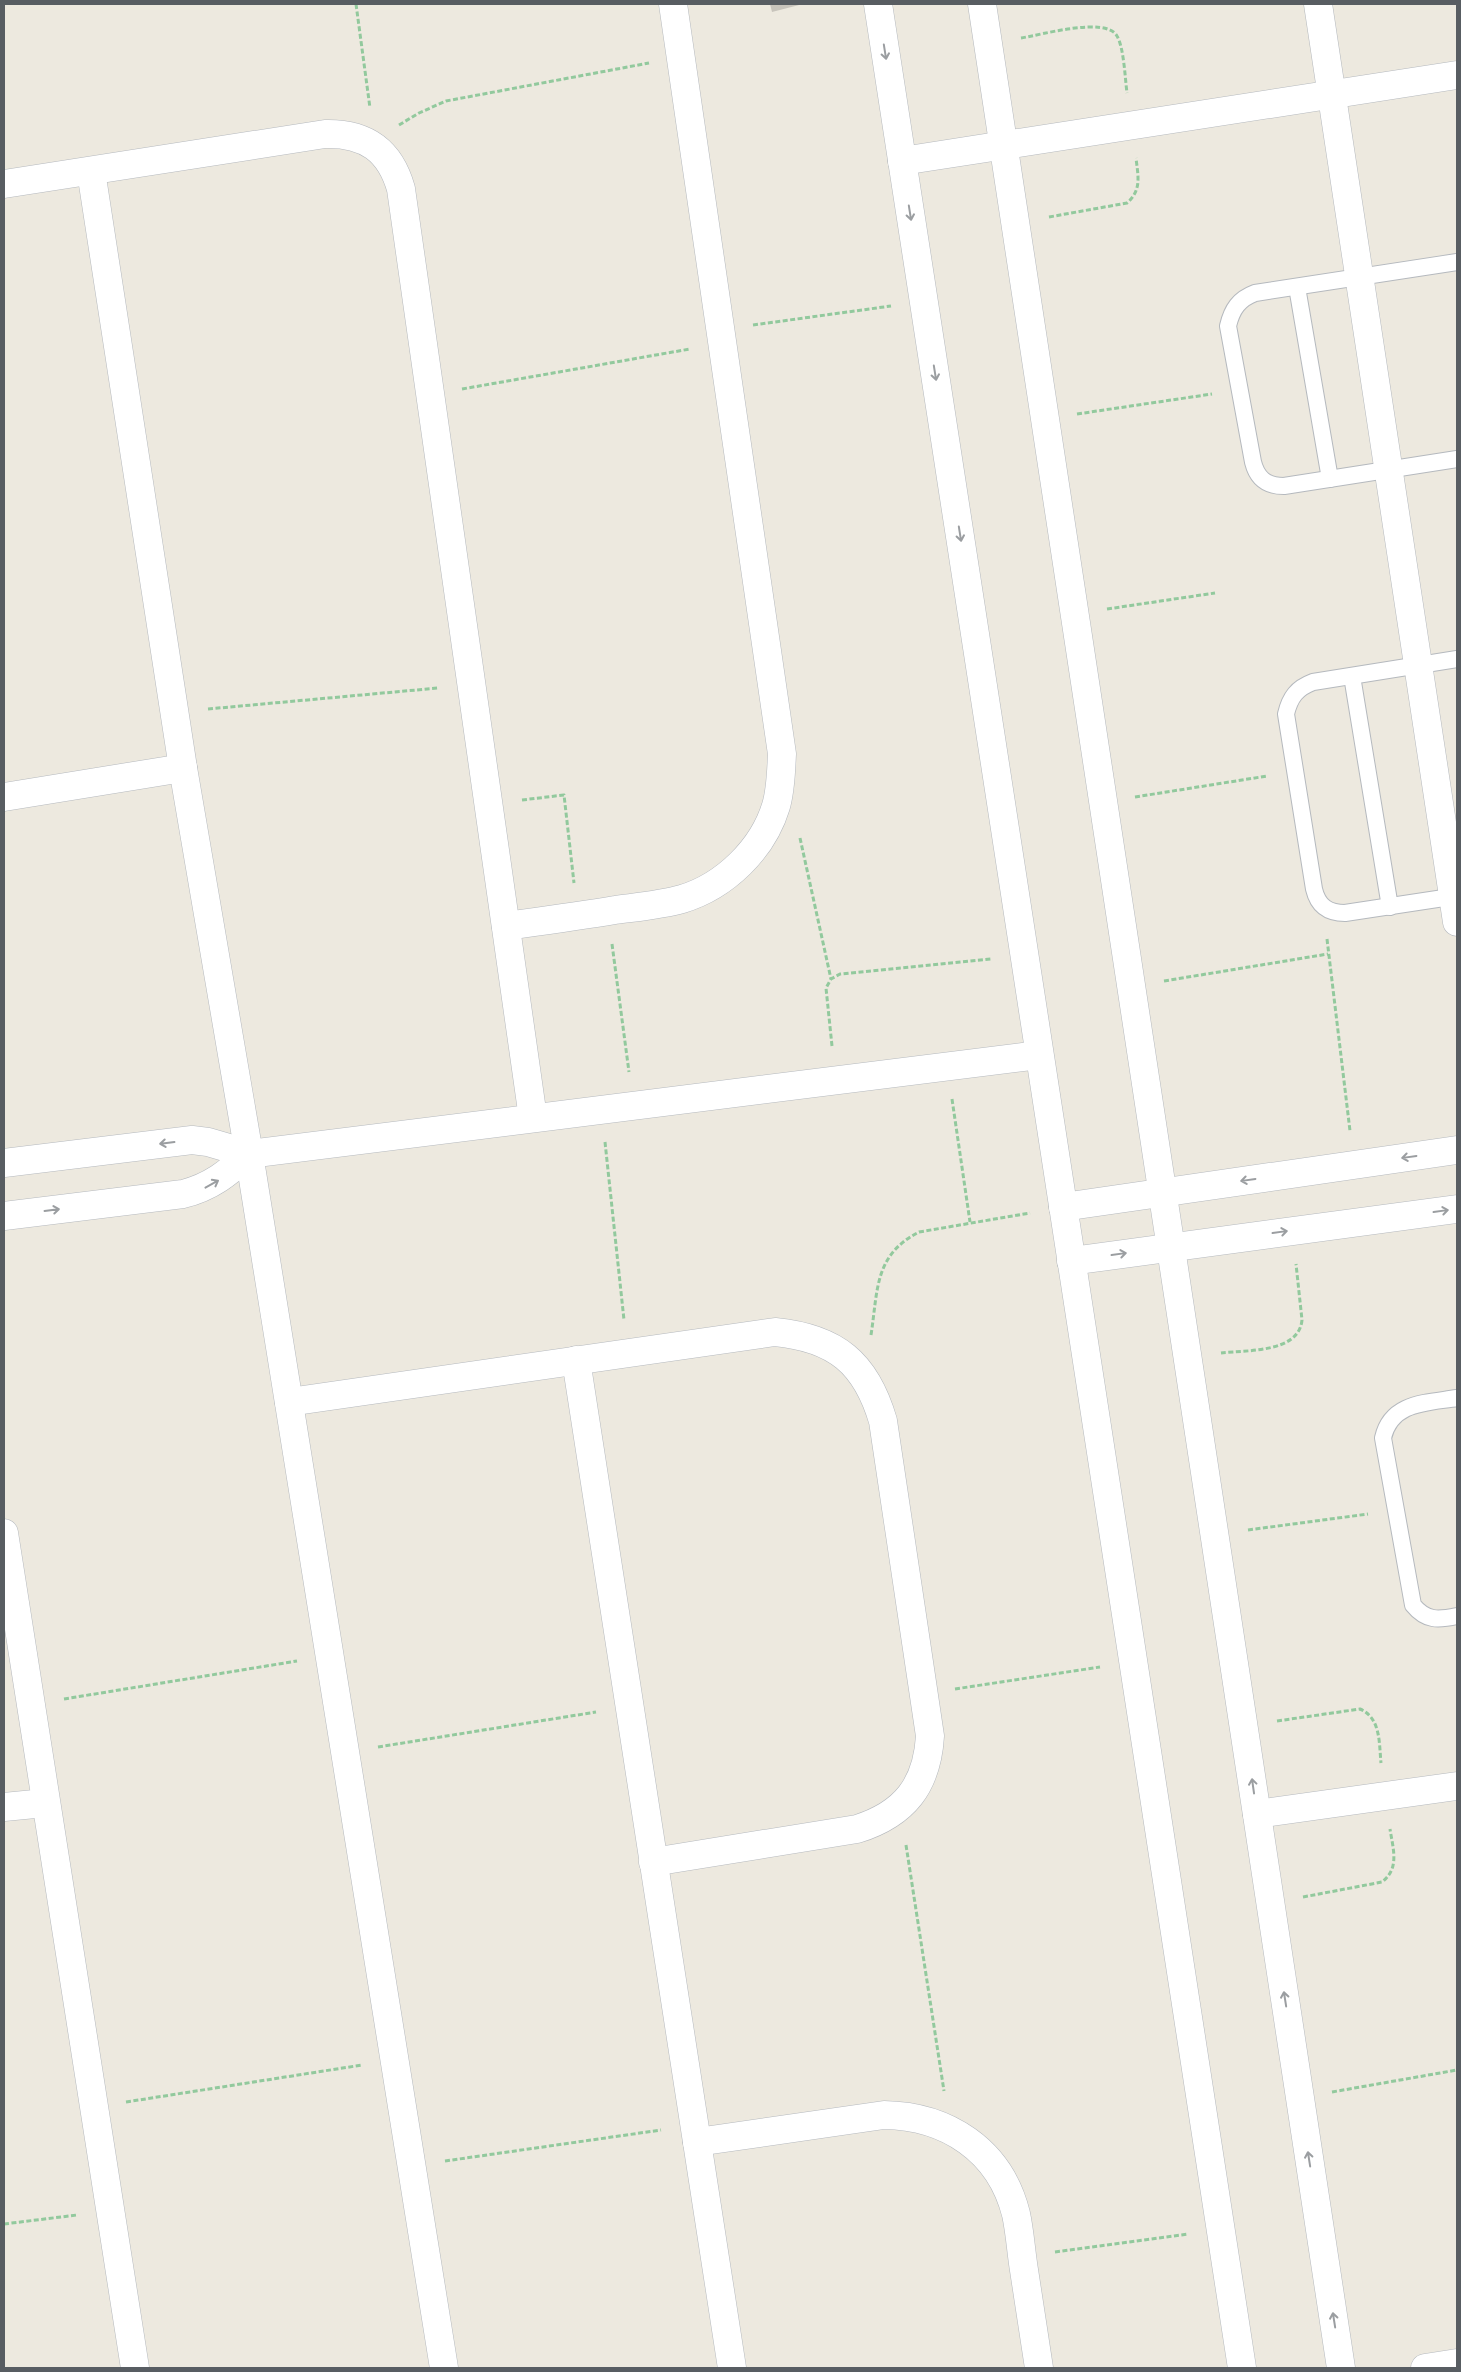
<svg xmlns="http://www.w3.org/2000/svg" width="1461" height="2372" viewBox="0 0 1461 2372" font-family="Cabin,sans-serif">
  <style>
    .building { fill: #c8c4bc }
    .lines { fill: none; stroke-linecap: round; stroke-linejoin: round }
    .lane-casing { stroke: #b5b9be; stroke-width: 18 }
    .street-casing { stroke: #b5b9be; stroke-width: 29 }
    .path { stroke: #92c99d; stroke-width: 3; stroke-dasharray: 5 2.5; stroke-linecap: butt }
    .lane { stroke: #fff; stroke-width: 16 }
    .street { stroke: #fff; stroke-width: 28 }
    .oneway { stroke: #9b9ea1 }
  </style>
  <rect width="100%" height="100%" fill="#ede9df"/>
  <polygon class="building" points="770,4 803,4 772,12"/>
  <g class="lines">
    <defs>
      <g id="lane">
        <path d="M1457,262L1255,293C1239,299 1232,309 1228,326L1253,462C1257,478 1266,486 1284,486L1457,459"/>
        <polyline points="1297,287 1330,479"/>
        <path d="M1457,659L1313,682C1297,688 1290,697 1286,714L1314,889C1318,906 1328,913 1345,913L1457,896"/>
        <polyline points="1352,676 1390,907"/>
        <path d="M1457,1398C1426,1403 1391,1402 1383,1438L1413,1605C1426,1621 1438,1620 1457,1616"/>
      </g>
      <g id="street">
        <polyline points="878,4 1242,2368"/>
        <polyline points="982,4 1341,2368"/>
        <polyline points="1318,4 1457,922"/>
        <polyline points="902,161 1457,75"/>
        <polyline points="91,171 183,768 249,1154 444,2368"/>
        <path d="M4,184L325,134C366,133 390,150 401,189L533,1118"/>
        <polyline points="4,797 183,768"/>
        <path d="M506,926C542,921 579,916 615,910C637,907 661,905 682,899C725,886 763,849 776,806C781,789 781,771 782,754L673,4"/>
        <polyline points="4,1163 192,1140 208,1142 249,1154 1039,1055"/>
        <polyline points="1063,1207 1457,1150"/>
        <path d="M4,1216L183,1194C211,1187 228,1173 249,1154"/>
        <polyline points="1071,1261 1457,1209"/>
        <polyline points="576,1360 732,2368"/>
        <path d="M289,1402L775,1332C836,1338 866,1363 883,1421L930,1736C927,1785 905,1814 857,1829L653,1862"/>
        <polyline points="4,1533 135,2368"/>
        <polyline points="4,1807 45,1803"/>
        <polyline points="1257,1814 1457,1786"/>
        <path d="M697,2142L884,2115C947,2116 1000,2150 1016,2214C1020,2232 1021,2252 1024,2270C1029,2303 1034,2336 1039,2368"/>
        <polyline points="1425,2368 1457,2363"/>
      </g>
    </defs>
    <use href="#lane" class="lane-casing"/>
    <use href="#street" class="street-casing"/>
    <g class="path">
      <polyline points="356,4 370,108"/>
      <path d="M1021,38C1041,35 1106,16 1117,36C1124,48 1125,78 1127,93"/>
      <polyline points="399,125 419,113 446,101 649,63"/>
      <path d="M1049,217L1127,203C1142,190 1138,176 1136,158"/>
      <polyline points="753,325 891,306"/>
      <polyline points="462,389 690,349"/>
      <polyline points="1077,414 1212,394"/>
      <polyline points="1107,609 1215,593"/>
      <polyline points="208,709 438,688"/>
      <polyline points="1135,797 1267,776"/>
      <polyline points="522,800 564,795 574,883"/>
      <polyline points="800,838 831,979"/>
      <polyline points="1327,939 1350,1131"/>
      <polyline points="612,944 629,1072"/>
      <polyline points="1164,981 1328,954"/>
      <polyline points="832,1046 826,988 831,979 840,974 991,959"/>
      <polyline points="952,1099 970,1222"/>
      <polyline points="605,1142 624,1320"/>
      <path d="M871,1335C878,1290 874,1255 919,1232L1030,1213"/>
      <path d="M1221,1353C1247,1350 1299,1353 1302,1320L1296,1264"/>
      <polyline points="1248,1530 1368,1514"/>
      <polyline points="955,1689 1100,1667"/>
      <polyline points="64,1699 297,1661"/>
      <path d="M1277,1721L1360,1709C1381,1718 1379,1743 1381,1763"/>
      <polyline points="378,1747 596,1712"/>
      <polyline points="906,1845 944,2091"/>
      <path d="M1303,1897L1382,1882C1400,1868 1393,1849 1390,1829"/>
      <polyline points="1332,2092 1457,2070"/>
      <polyline points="126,2102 362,2065"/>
      <polyline points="445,2161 661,2130"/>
      <polyline points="4,2224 77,2215"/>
      <polyline points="1055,2252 1188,2234"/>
    </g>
    <use href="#lane" class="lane"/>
    <use href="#street" class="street"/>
  </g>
  <defs><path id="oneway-shaft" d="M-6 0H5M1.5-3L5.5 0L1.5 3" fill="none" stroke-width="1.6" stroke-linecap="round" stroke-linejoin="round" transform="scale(1.25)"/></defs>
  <g class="oneway">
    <use href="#oneway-shaft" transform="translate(885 52) rotate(81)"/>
    <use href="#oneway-shaft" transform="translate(910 213) rotate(81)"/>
    <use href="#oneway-shaft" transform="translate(935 373) rotate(81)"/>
    <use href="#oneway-shaft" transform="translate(960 534) rotate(81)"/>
    <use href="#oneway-shaft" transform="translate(167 1143) rotate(173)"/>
    <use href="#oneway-shaft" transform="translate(1409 1157) rotate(172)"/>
    <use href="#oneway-shaft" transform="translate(1248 1180) rotate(172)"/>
    <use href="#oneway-shaft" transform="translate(212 1184) rotate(-29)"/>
    <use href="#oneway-shaft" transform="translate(52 1210) rotate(-7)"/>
    <use href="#oneway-shaft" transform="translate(1441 1211) rotate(-8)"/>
    <use href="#oneway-shaft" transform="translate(1280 1232) rotate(-8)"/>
    <use href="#oneway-shaft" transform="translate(1119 1254) rotate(-8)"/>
    <use href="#oneway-shaft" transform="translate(1253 1786) rotate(-98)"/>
    <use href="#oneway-shaft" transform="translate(1285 1999) rotate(-99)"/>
    <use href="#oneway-shaft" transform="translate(1309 2159) rotate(-99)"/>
    <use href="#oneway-shaft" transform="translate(1334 2320) rotate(-99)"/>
  </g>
  <rect width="1461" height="2372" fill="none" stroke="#585d62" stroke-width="10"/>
</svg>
